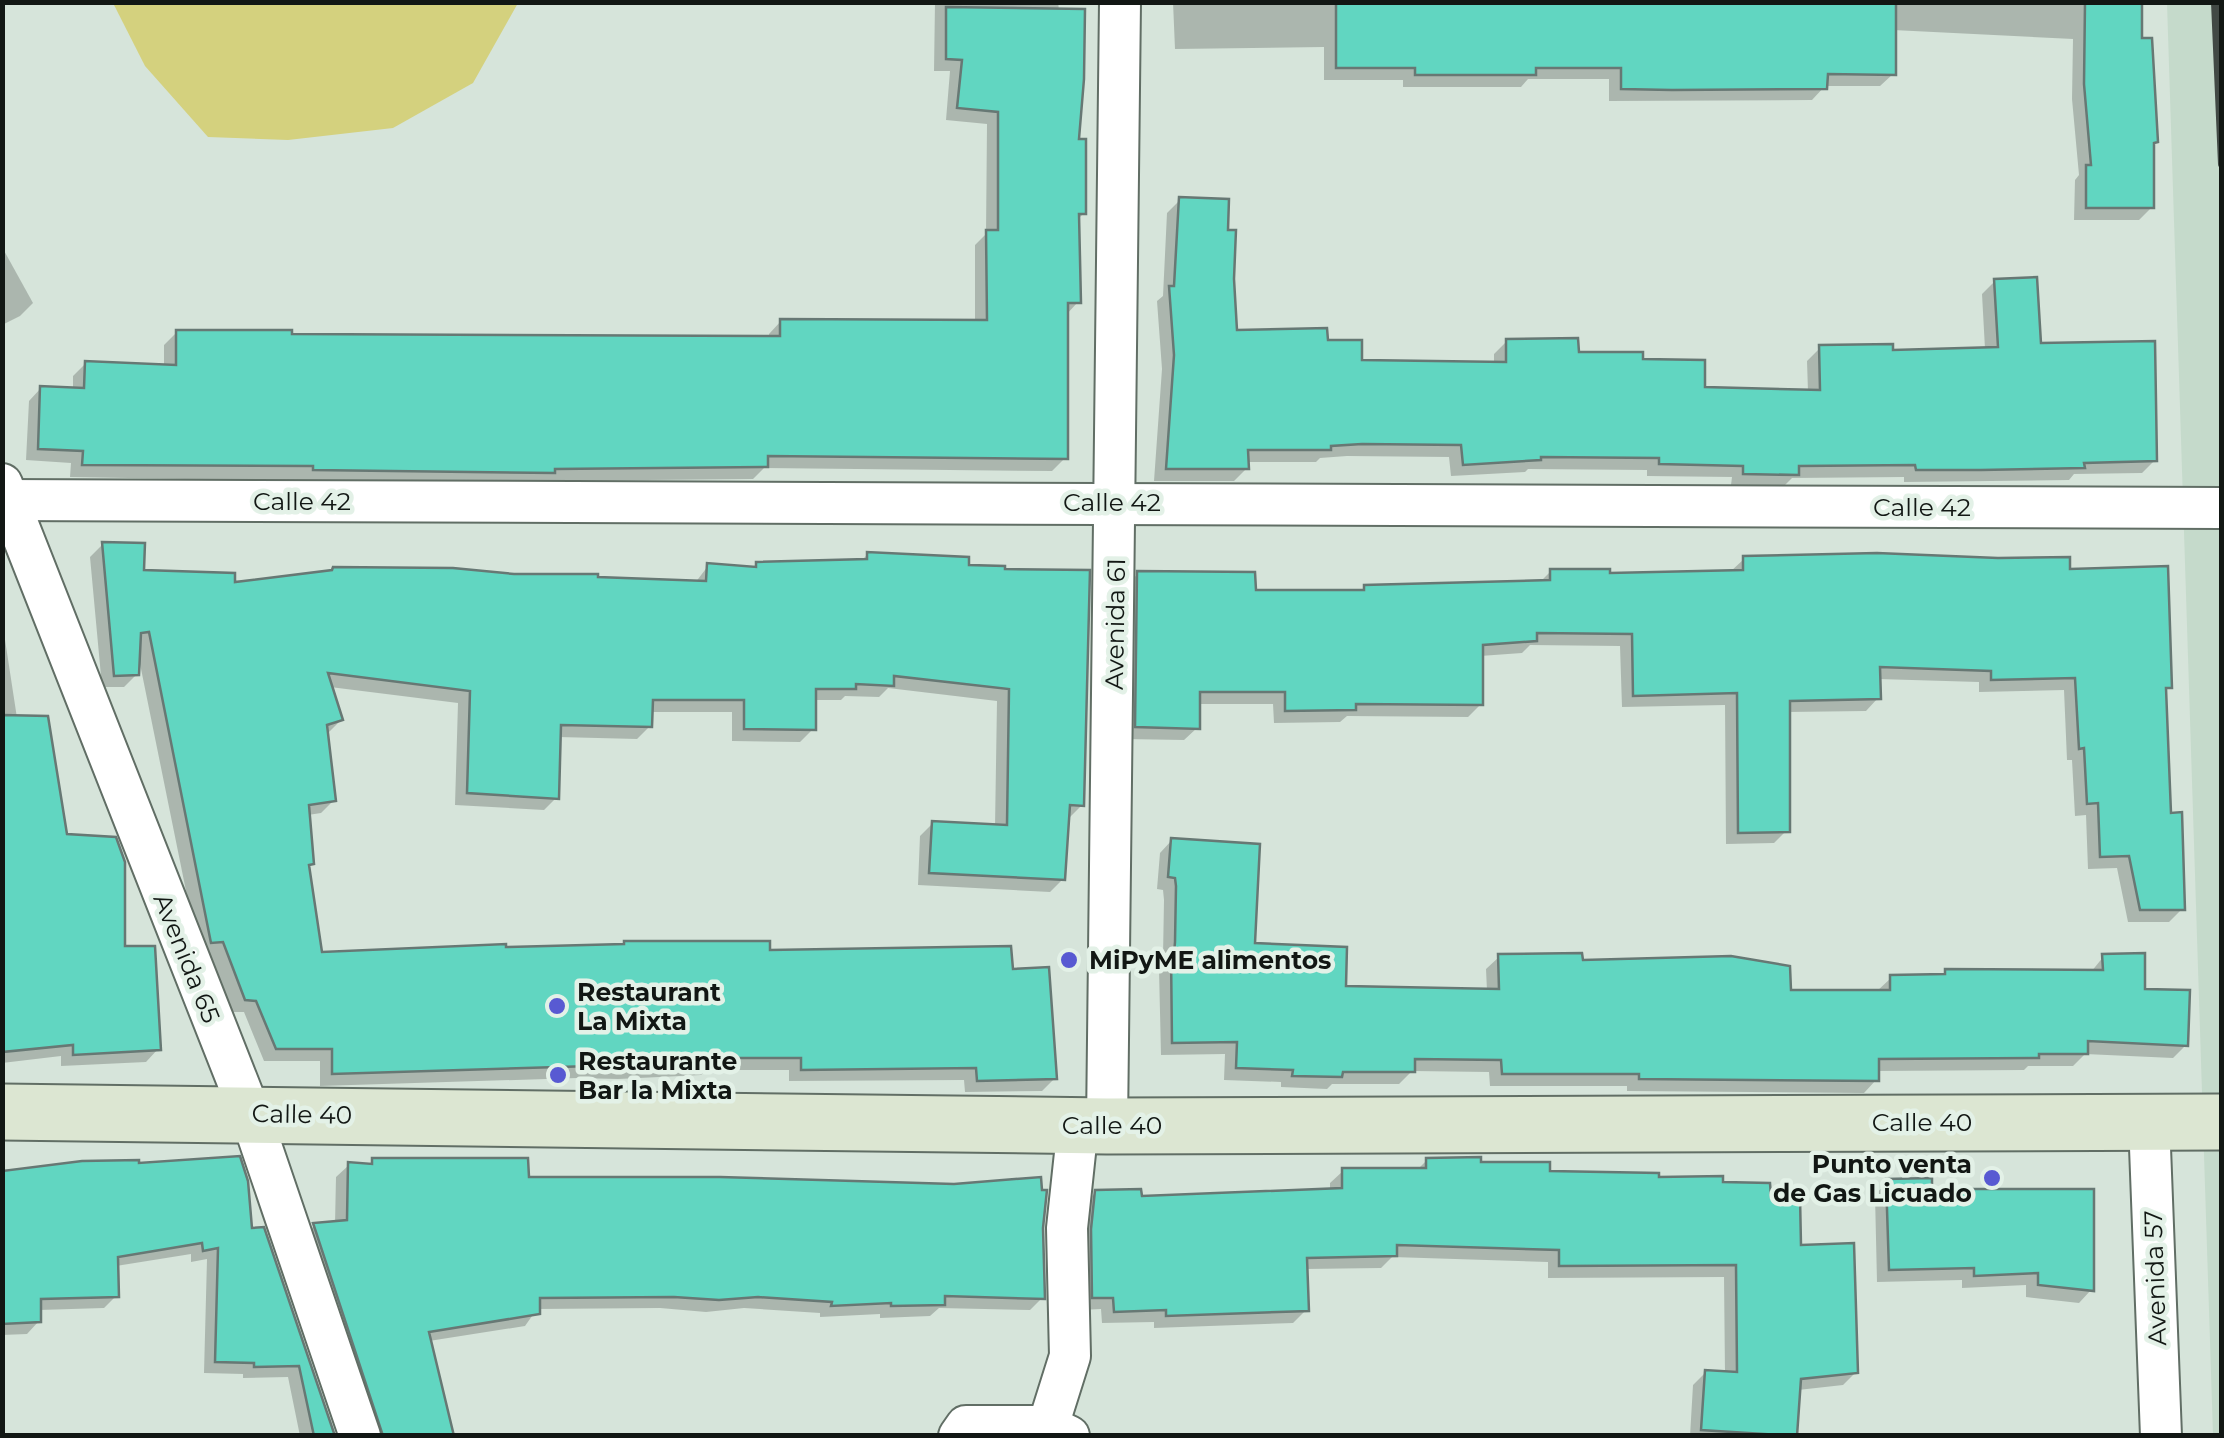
<svg xmlns="http://www.w3.org/2000/svg" width="2224" height="1438" viewBox="0 0 2224 1438" font-family="Montserrat,sans-serif">
  <style>
    .built { fill: #c5dacb }
    .green { fill: #d4d17e }
    .shadow { fill: #0003 }
    .building { fill: #61d6c1; stroke: #677874; stroke-width: 2.5 }
    .lines { fill: none; stroke-linecap: round; stroke-linejoin: round }
    .minor-casing { stroke: #616e65; stroke-width: 44 }
    .secondary-casing { stroke: #616e65; stroke-width: 59 }
    .minor { stroke: #fff; stroke-width: 40 }
    .secondary { stroke: #dce6d2; stroke-width: 55 }
    .rail { stroke: #424945; stroke-width: 8 }
    .poi-dot { fill: #585ad2; stroke: #e3f1e7; stroke-width: 4 }
    .labels { text-anchor: middle; dominant-baseline: central; stroke-width: 9; stroke-linejoin: round; paint-order: stroke }
    .street-label { font-size: 25px; fill: #121714; stroke: #e3f1e7 }
    .poi-label { font-size: 25px; font-weight: bold; fill: #121714; stroke: #e3f1e7; text-anchor: start }
  </style>
  <rect width="100%" height="100%" fill="#d6e4da"/>
  <polygon class="built" points="2167,3 2222,3 2221,1436 2213,1435"/>
  <polygon class="green" points="113,3 518,3 473,83 393,128 288,140 208,137 145,66"/>
  <g class="shadow">
    <polygon points="935,2 1058,2 1084,213 1077,220 1078,302 1065,316 1065,458 1052,471 764,468 753,479 544,481 540,485 70,477 71,463 26,460 29,401 41,388 73,390 73,376 86,363 164,367 164,345 177,332 289,337 769,338 769,334 781,321 975,323 975,245 986,234 987,124 946,120 950,71 934,71"/>
    <polygon points="1173,2 2139,2 2140,40 2152,145 2152,207 2139,220 2074,220 2075,180 2079,175 2072,99 2073,39 1893,30 1893,74 1880,86 1825,86 1812,100 1609,101 1609,79 1528,79 1521,87 1403,87 1403,80 1324,80 1324,47 1175,49"/>
    <polygon points="1180,200 1226,232 1234,333 1325,342 1360,363 1494,364 1494,354 1507,341 1640,361 1702,390 1808,392 1807,361 1820,348 1891,352 1985,349 1982,294 1995,281 2039,345 2155,460 2142,473 2074,474 2069,480 1904,482 1904,477 1792,478 1784,486 1731,485 1732,477 1647,476 1647,470 1528,469 1525,472 1451,476 1449,457 1347,456 1320,458 1316,462 1246,462 1247,468 1234,481 1154,481 1162,369 1157,301 1163,296 1167,213"/>
    <polygon points="2,247 33,303 20,316 2,325"/>
    <polygon points="103,544 141,572 233,584 595,579 695,583 708,566 753,569 757,565 860,562 868,554 967,567 1082,805 1069,818 1063,879 1050,892 918,885 920,836 933,823 995,827 997,701 888,688 879,697 845,696 841,700 814,700 813,729 800,742 732,741 732,712 650,712 650,726 637,739 558,737 557,797 544,810 455,805 458,703 330,687 341,720 328,733 334,800 321,813 308,815 311,864 307,868 320,955 504,949 768,953 1010,972 1055,1078 1042,1091 965,1092 964,1080 789,1081 789,1070 706,1070 701,1075 618,1079 577,1078 320,1086 320,1061 264,1061 244,1012 232,1012 210,954 199,955 139,659 137,674 124,687 102,687 90,557"/>
    <polygon points="1744,559 2068,571 2169,687 2164,693 2169,815 2182,909 2169,922 2128,922 2117,868 2088,869 2086,815 2075,816 2072,760 2067,760 2064,690 1979,692 1979,682 1878,679 1878,698 1866,711 1788,712 1787,830 1774,843 1726,844 1725,705 1622,707 1620,646 1530,645 1522,653 1480,656 1481,704 1468,717 1347,716 1340,722 1274,723 1273,704 1198,704 1197,728 1184,740 1124,739 1125,586 1138,574 1253,593 1361,592 1365,588 1539,583 1551,571 1607,575 1730,572"/>
    <polygon points="2,620 17,718 65,836 122,949 158,1049 146,1062 61,1066 61,1056 2,1063"/>
    <polygon points="1172,840 1252,945 1343,989 1487,991 1486,969 1499,957 1580,962 1788,992 1876,992 1891,978 1941,977 1946,971 2091,972 2104,956 2142,992 2186,1045 2173,1058 2085,1054 2073,1066 2028,1066 2024,1070 1876,1071 1876,1080 1864,1093 1627,1091 1627,1086 1490,1086 1489,1072 1412,1071 1399,1084 1332,1084 1327,1089 1281,1087 1281,1082 1224,1080 1225,1054 1161,1055 1159,969 1163,956 1164,900 1163,890 1157,889 1160,853"/>
    <polygon points="1427,1160 1547,1173 1720,1184 1768,1199 1798,1248 1856,1372 1843,1385 1798,1390 1794,1436 1690,1436 1693,1385 1706,1372 1725,1374 1724,1277 1548,1278 1548,1262 1392,1257 1381,1268 1305,1269 1306,1310 1293,1323 1154,1328 1154,1322 1102,1323 1101,1309 1081,1310 1083,1205 1096,1192 1139,1198 1330,1190 1330,1183 1343,1171 1416,1171"/>
    <polygon points="373,1161 526,1179 1041,1228 1042,1298 1030,1310 939,1308 930,1316 880,1318 880,1314 820,1317 820,1313 744,1308 706,1312 660,1308 537,1309 525,1326 429,1341 451,1436 369,1436 302,1238 314,1226 335,1224 336,1177 349,1165 368,1166"/>
    <polygon points="82,1164 250,1231 332,1436 300,1436 288,1377 243,1378 243,1374 204,1373 207,1259 191,1262 191,1254 116,1266 116,1296 104,1308 39,1310 39,1321 27,1334 2,1335 2,1170"/>
    <polygon points="1887,1182 1930,1191 2091,1290 2079,1303 2026,1297 2026,1285 1962,1288 1962,1280 1877,1282 1875,1195"/>
  </g>
  <g class="building">
    <polygon points="1336,2 1896,2 1896,75 1828,74 1827,89 1672,90 1621,89 1621,68 1536,68 1536,75 1415,75 1415,68 1336,68"/>
    <polygon points="2085,2 2142,2 2142,38 2152,38 2158,142 2154,143 2154,208 2086,208 2086,165 2091,165 2084,84"/>
    <polygon points="946,7 1085,9 1084,79 1079,139 1086,139 1086,214 1079,214 1081,303 1068,303 1068,459 768,456 768,467 555,469 555,473 313,470 313,466 82,465 83,451 38,449 40,386 84,388 85,361 176,365 176,330 292,330 292,334 780,336 780,319 987,320 986,230 998,230 998,112 957,108 962,60 946,59"/>
    <polygon points="1179,197 1229,199 1228,230 1236,230 1234,279 1237,330 1327,328 1328,340 1362,340 1362,360 1506,362 1506,339 1578,338 1579,352 1643,352 1643,359 1705,360 1705,387 1820,390 1819,345 1893,344 1893,350 1998,347 1994,279 2037,277 2041,343 2155,341 2157,461 2084,463 2085,468 1981,470 1916,470 1915,465 1799,466 1799,475 1743,474 1743,466 1659,464 1659,458 1541,457 1541,460 1463,465 1461,445 1362,444 1331,446 1331,450 1248,450 1249,469 1166,469 1174,355 1169,286 1174,286"/>
    <polygon points="102,542 145,543 144,570 235,573 235,582 332,570 333,567 453,568 514,574 598,574 598,577 706,581 707,563 756,567 756,562 867,559 867,552 969,557 969,565 1005,566 1005,569 1090,570 1084,806 1070,805 1065,880 929,873 932,821 1007,825 1009,689 894,676 894,686 856,684 856,689 816,689 816,730 744,729 744,700 653,700 652,727 561,725 559,799 467,793 470,691 328,673 343,720 327,725 336,801 309,805 314,864 309,865 322,952 506,944 506,947 624,944 624,941 770,941 770,950 1011,946 1013,969 1049,967 1057,1079 977,1081 976,1068 801,1070 801,1058 716,1058 716,1063 633,1068 592,1066 332,1074 332,1049 276,1049 256,1001 245,1000 223,942 211,943 149,632 141,633 139,675 114,676"/>
    <polygon points="1877,553 1998,558 2070,557 2070,569 2168,566 2172,688 2166,688 2171,813 2182,812 2185,910 2140,910 2129,856 2100,857 2098,803 2087,804 2084,748 2079,749 2075,678 1991,680 1991,671 1880,667 1881,699 1790,701 1790,832 1738,833 1737,693 1633,696 1632,634 1537,633 1537,641 1483,645 1483,705 1356,704 1356,710 1285,711 1285,692 1200,692 1200,729 1135,727 1137,571 1255,572 1256,590 1364,590 1364,585 1550,580 1550,569 1610,569 1610,573 1743,570 1743,556"/>
    <polygon points="2,715 48,716 67,834 116,837 125,862 125,946 155,946 161,1050 73,1055 73,1045 2,1052"/>
    <polygon points="1171,838 1260,844 1255,943 1347,947 1346,986 1499,989 1498,954 1582,953 1583,960 1731,956 1790,966 1791,990 1890,990 1890,975 1945,974 1945,969 2103,970 2102,954 2145,953 2145,989 2190,990 2188,1046 2088,1041 2088,1054 2039,1054 2039,1058 1879,1059 1879,1081 1639,1079 1639,1074 1502,1074 1501,1060 1415,1059 1415,1072 1343,1072 1342,1077 1292,1076 1293,1070 1236,1068 1237,1042 1172,1043 1171,954 1174,954 1175,942 1176,886 1175,878 1168,877"/>
    <polygon points="240,1156 248,1181 252,1228 264,1227 335,1436 314,1436 299,1366 254,1367 254,1363 215,1362 218,1248 203,1251 202,1243 118,1257 119,1297 41,1299 41,1322 2,1324 2,1171 82,1161 139,1160 139,1163"/>
    <polygon points="1481,1157 1481,1162 1550,1162 1550,1171 1659,1173 1659,1177 1723,1176 1723,1182 1770,1183 1771,1197 1800,1197 1801,1245 1854,1243 1858,1373 1801,1379 1797,1436 1701,1430 1705,1370 1737,1372 1736,1265 1559,1266 1559,1250 1397,1245 1397,1256 1307,1258 1309,1311 1166,1316 1166,1310 1114,1312 1113,1298 1092,1298 1091,1229 1095,1190 1141,1189 1142,1196 1342,1188 1342,1168 1426,1168 1426,1158"/>
    <polygon points="372,1158 528,1158 529,1177 720,1177 954,1184 1041,1177 1042,1190 1047,1190 1043,1228 1045,1299 945,1296 945,1305 891,1306 891,1303 831,1306 832,1302 758,1297 719,1300 674,1297 540,1298 540,1314 429,1332 454,1436 383,1436 313,1223 347,1220 348,1162 372,1164"/>
    <polygon points="1932,1178 1932,1189 2094,1189 2094,1291 2038,1285 2038,1273 1974,1276 1974,1268 1889,1270 1886,1179"/>
  </g>
  <g class="lines">
    <defs>
      <g id="minor">
        <polyline points="2,484 250,1113 360,1436"/>
        <polyline points="2,500 2222,508"/>
        <polyline points="2149,1121 2161,1436"/>
        <polyline points="1107,1126 1120,2"/>
        <polyline points="1048,1426 1070,1356 1067,1228 1078,1125"/>
        <polyline points="959,1436 966,1426 1048,1426 1069,1436"/>
      </g>
      <polyline id="secondary" points="2,1112 1107,1126 2222,1122"/>
    </defs>
    <use href="#minor" class="minor-casing"/>
    <use href="#secondary" class="secondary-casing"/>
    <use href="#minor" class="minor"/>
    <use href="#secondary" class="secondary"/>
    <polyline class="rail" points="2215,2 2222,164"/>
  </g>
  <g class="poi-dot">
    <circle cx="1069" cy="960" r="10"/>
    <circle cx="557" cy="1006" r="10"/>
    <circle cx="558" cy="1075" r="10"/>
    <circle cx="1992" cy="1178" r="10"/>
  </g>
  <g class="labels">
    <g class="street-label">
      <text x="302" y="501">Calle 42</text>
      <text x="1112" y="502">Calle 42</text>
      <text x="1922" y="507">Calle 42</text>
      <text transform="translate(1115 624) rotate(-89)">Avenida 61</text>
      <text transform="translate(187 958) rotate(68)">Avenida 65</text>
      <text transform="translate(302 1114) rotate(1)">Calle 40</text>
      <text x="1922" y="1122">Calle 40</text>
      <text x="1112" y="1125">Calle 40</text>
      <text transform="translate(2155 1278) rotate(-92)">Avenida 57</text>
    </g>
    <g class="poi-label">
      <text x="1089" y="960">MiPyME alimentos</text>
      <text x="577" y="992">Restaurant<tspan x="577" dy="29">La Mixta</tspan></text>
      <text x="578" y="1061">Restaurante<tspan x="578" dy="29">Bar la Mixta</tspan></text>
      <text x="1972" y="1164" text-anchor="end">Punto venta<tspan x="1972" dy="29">de Gas Licuado</tspan></text>
    </g>
  </g>
  <rect width="2224" height="1438" fill="none" stroke="#121714" stroke-width="10"/>
</svg>
